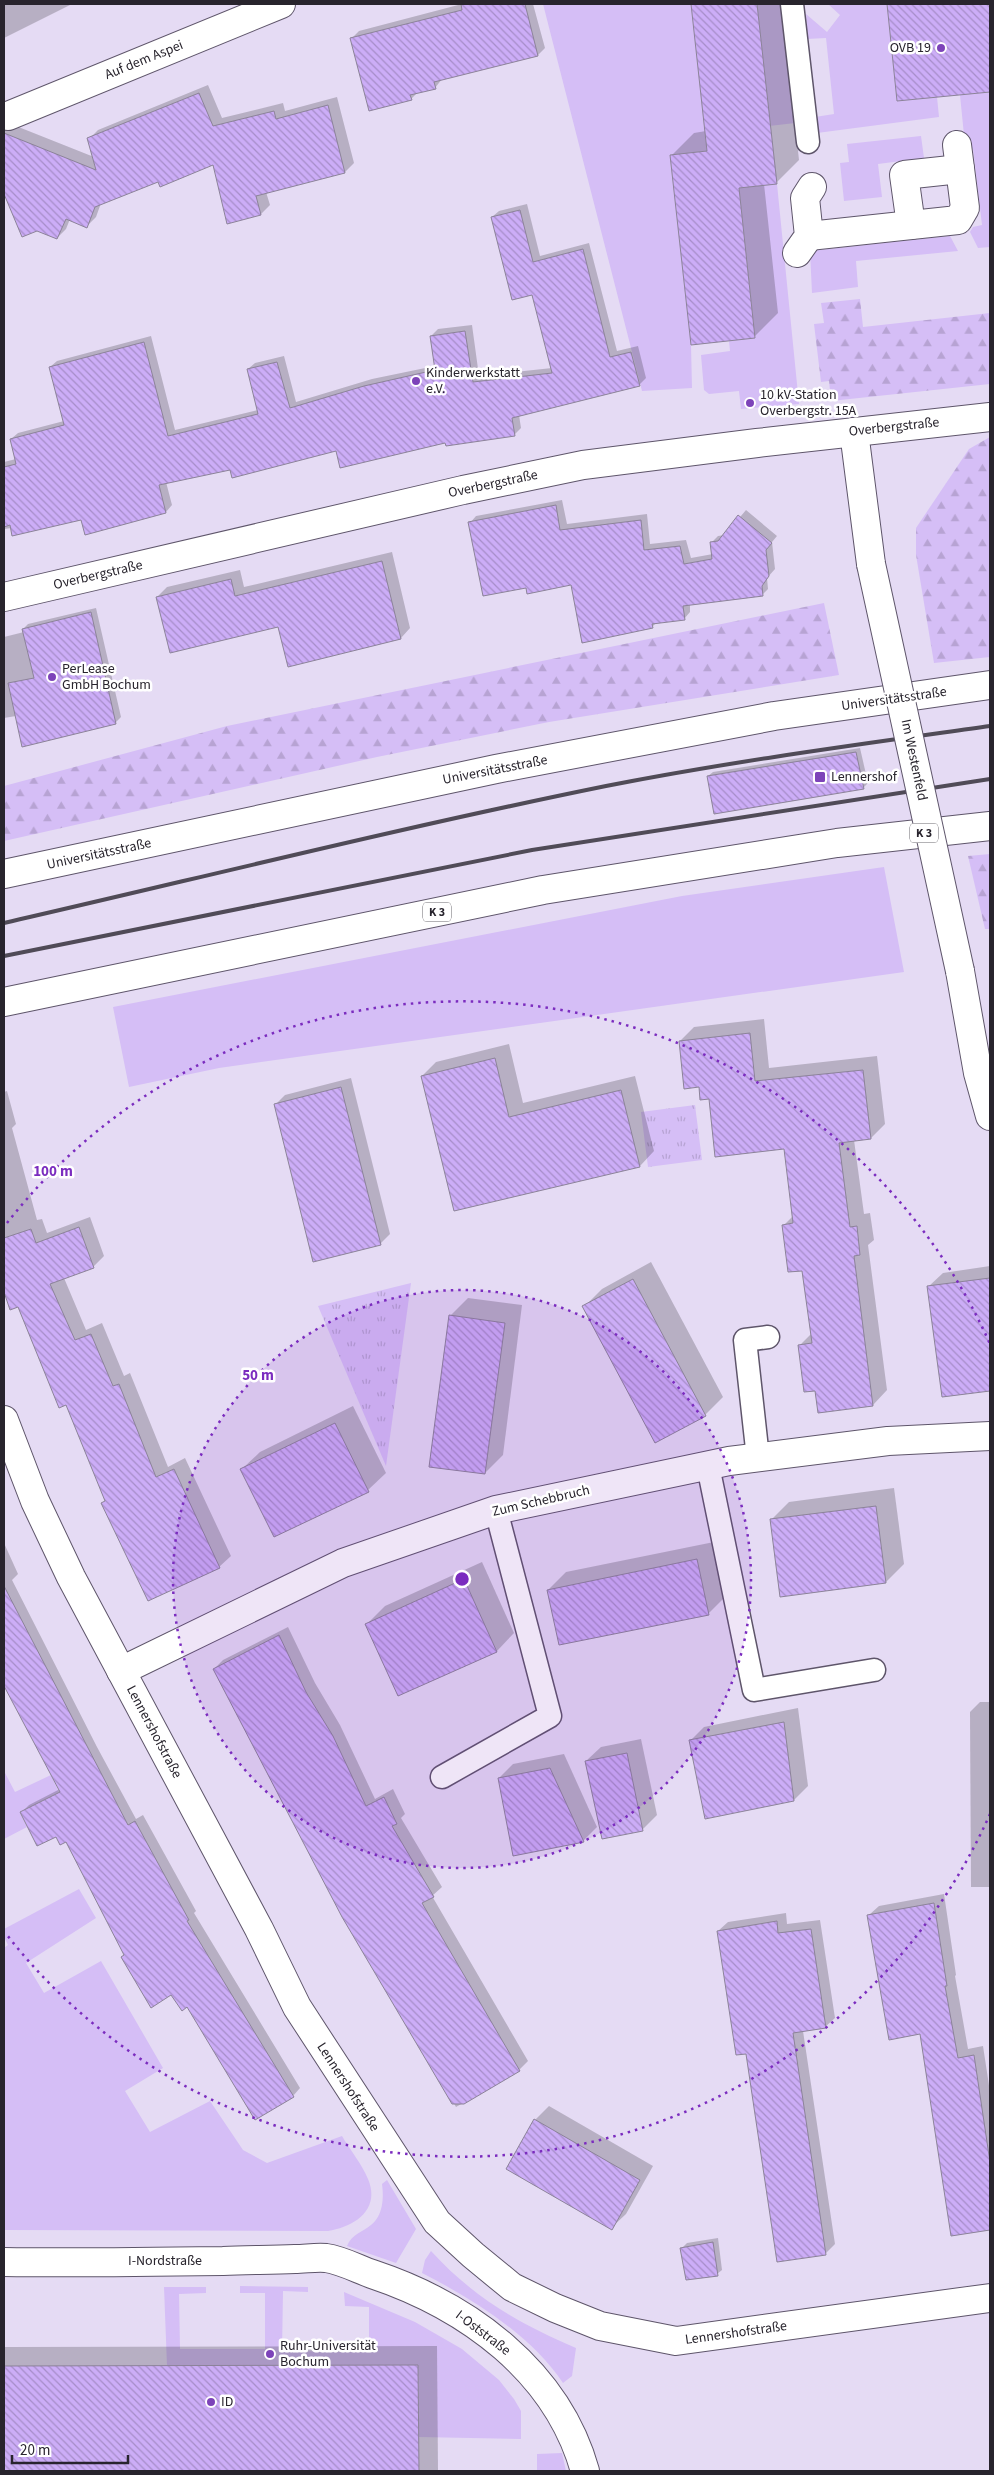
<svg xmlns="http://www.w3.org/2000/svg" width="994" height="2475" viewBox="0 0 994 2475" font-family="'Source Sans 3',sans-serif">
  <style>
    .green { fill: #d5bef6 }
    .forest { fill: url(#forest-firs) }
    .park { fill: url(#park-tufts) }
    .shadow { fill: #0003 }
    .building { fill: url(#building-back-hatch); stroke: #8c8399 }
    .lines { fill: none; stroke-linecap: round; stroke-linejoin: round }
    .lane-casing { stroke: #5e556a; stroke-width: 25 }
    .street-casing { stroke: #5e556a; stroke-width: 30 }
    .highway-casing { stroke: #5e556a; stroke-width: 30 }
    .lane { stroke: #fff; stroke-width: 22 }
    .street { stroke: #fff; stroke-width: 28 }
    .highway { stroke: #fff; stroke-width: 28 }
    .rail { stroke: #504b57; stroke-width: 4 }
    .street-bridge-casing { stroke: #5e556a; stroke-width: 30; stroke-linecap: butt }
    .street-bridge { stroke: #fff; stroke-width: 28 }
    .ring { fill: none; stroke: #7b2cbf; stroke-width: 2.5; stroke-dasharray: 2.5 5 }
    .poi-dot { fill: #7d43b9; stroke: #fff; stroke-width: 2 }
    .labels { text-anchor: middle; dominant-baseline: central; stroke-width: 5; stroke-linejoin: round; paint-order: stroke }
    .shield { fill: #fff; stroke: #68666c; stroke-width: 1 }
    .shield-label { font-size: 12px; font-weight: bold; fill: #28242d }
    .poi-label { font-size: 14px; fill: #28242d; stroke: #fff; text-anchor: start }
    .street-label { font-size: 14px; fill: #28242d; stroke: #fff }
    .centre { fill: #7b2cbf; stroke: #fff; stroke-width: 2.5 }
    .ring-label { font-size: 15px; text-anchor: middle; font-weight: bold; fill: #7b2cbf; stroke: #fff; stroke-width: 5; stroke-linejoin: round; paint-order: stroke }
  </style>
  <defs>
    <pattern id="forest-firs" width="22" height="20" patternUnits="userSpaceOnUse" patternTransform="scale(1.25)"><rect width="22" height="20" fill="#d5bef6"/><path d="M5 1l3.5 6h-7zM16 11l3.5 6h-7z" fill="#b7a3d3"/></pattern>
    <pattern id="park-tufts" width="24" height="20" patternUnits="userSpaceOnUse" patternTransform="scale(1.25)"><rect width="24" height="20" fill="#d5bef6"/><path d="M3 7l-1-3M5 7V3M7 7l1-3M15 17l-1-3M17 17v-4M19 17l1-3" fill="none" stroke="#b7a3d3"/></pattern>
    <pattern id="building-back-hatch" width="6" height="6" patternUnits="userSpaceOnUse" patternTransform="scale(1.25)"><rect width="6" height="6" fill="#ccadf7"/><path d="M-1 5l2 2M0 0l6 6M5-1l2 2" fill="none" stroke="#a68dc8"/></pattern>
  </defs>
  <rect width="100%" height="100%" fill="#e5dbf4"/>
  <g class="green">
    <polygon points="543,4 691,4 707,151 670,155 691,345 692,388 642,391"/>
    <polygon points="757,4 782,4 795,123 769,126"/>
    <polygon points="828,4 887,4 897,101 937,97 939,117 817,133 815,117 834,114 826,38 807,39 806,14 827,32 840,15"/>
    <polygon points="990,92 990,247 978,248 970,232 973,227 982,225 973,149 965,145 960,95"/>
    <polygon points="921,136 924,158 878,164 882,197 844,201 840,163 849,162 847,144"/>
    <polygon points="777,184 799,404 741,409 739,391 709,394 704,390 701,355 730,351 729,341 755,337 739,188"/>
    <polygon points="950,236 958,251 856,261 858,287 812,293 810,251"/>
    <polygon points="884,867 904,972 219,1068 129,1087 113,1007 682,896"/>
    <polygon points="4,1771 15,1792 51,1775 59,1792 20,1812 27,1827 4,1839"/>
    <path d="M79,1889L96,1918L26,1963L44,1993L101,1961L163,2068L125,2091L150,2132L210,2101L243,2150L267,2163L342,2136C350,2150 362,2164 368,2179C381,2210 354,2227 328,2231L4,2230V1948L8,1945L4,1937V1929Z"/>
    <path d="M387,2180L416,2229L396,2263L347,2246C352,2234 361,2233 371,2225C383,2216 384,2198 382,2184Z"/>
    <path d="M431,2251C473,2297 519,2324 576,2348L572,2376L563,2383C531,2335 473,2299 422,2273L425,2260Z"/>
    <polygon points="240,2286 308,2287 308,2292 283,2291 282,2351 369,2352 369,2307 345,2306 344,2292 415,2322 462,2349 499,2380 514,2399 521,2411 521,2439 419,2437 418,2365 167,2366 164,2287 206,2287 206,2293 179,2294 180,2349 265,2349 265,2293 240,2293"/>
    <polygon points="562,2453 566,2471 537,2471 537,2454"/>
  </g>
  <g class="forest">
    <polygon points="860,299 863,327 990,313 990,384 831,401 829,381 821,382 814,324 824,323 821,303"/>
    <polygon points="990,437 990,657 934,663 916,555 916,528 969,449"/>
    <polygon points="824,603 839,675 549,722 377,757 4,841 4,786 227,726"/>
    <polygon points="990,854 990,929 985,929 968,856"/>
  </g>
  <g class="park">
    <polygon points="695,1105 702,1160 648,1167 641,1112"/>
    <polygon points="411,1283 386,1466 318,1306"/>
  </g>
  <g class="shadow">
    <polygon points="4,4 72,4 4,38"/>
    <polygon points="462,4 533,4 545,48 538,55 442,79 435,88 418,92 411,99 352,38 359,31"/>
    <polygon points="692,4 782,4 799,160 776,183 764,184 778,313 755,336 692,343 671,156 694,133 706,131"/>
    <polygon points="888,4 990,4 990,90 898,100"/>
    <polygon points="208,85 222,118 283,103 285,111 337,97 354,163 345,172 266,192 270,205 261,214 213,164 159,180 101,203 96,217 87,226 70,219 66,229 57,238 37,230 22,235 4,190 4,114 16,126 94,157 89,139 98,130"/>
    <polygon points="527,204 540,256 589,243 617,351 638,346 646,378 639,385 519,415 521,428 514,435 337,449 231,468 166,482 172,505 166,512 82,519 4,529 4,462 16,459 11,439 18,433 64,421 50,367 57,361 151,336 175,430 258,410 248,369 255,363 284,356 296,402 372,379 435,366 431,336 438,329 472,325 479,376 552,368 533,293 492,217 499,211"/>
    <polygon points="562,500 567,524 647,514 650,544 686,540 691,558 713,554 712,542 718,536 725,535 746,510 777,536 772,542 775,569 767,578 768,589 762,595 690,604 690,612 684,619 657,622 652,627 572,584 527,586 470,523 476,516"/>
    <polygon points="392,552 410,628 401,638 279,625 157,597 167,587 240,570 244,587"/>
    <polygon points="96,608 121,717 116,722 23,745 16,716 4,718 4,637 24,632 23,629 28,624"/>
    <polygon points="860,748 868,783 863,788 708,776 713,772"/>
    <polygon points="764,1019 769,1068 877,1056 885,1124 871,1138 854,1140 864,1214 870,1213 874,1240 868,1245 887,1390 873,1405 816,1389 799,1346 812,1333 803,1269 784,1225 794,1215 785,1148 710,1098 700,1086 680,1041 694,1027"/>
    <polygon points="509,1044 523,1103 635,1076 654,1151 640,1166 455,1210 422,1076 436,1062"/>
    <polygon points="351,1078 390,1234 380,1244 275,1105 285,1095"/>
    <polygon points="7,1091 16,1124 12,1128 37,1220 42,1219 47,1233 90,1217 104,1256 93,1267 64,1278 86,1330 102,1323 124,1376 130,1373 168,1467 185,1458 231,1556 219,1567 148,1600 67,1403 18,1306 11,1308 4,1288 4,1092"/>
    <polygon points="651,1262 723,1397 705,1415 584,1307 602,1289"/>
    <polygon points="990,1266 990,1389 943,1396 928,1287 943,1273"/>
    <polygon points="468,1298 522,1305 503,1455 485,1473 450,1316"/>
    <polygon points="353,1406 386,1473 368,1490 242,1469 260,1452"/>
    <polygon points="894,1488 904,1564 886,1582 771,1520 789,1502"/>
    <polygon points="714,1542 726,1596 708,1614 548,1590 566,1572"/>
    <polygon points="4,1543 18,1574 12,1580 97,1747 136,1819 143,1815 196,1911 194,1913 300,2088 293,2096 125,1955 66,1840 21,1813 29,1805 60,1789 4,1682"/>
    <polygon points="482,1562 514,1633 497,1651 399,1694 367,1624 385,1606"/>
    <polygon points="288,1627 315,1683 340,1725 375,1799 393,1789 405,1814 401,1818 442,1887 432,1896 528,2061 519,2070 456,2107 343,1916 214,1669 223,1660"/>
    <polygon points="980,1702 990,1702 990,1887 971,1887 970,1712"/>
    <polygon points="798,1708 808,1786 794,1800 690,1741 704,1727"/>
    <polygon points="641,1739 657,1815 643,1829 586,1761 601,1747"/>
    <polygon points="564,1754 597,1827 583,1841 499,1778 513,1764"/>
    <polygon points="944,1894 956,1975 955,1976 968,2049 983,2046 990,2092 990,2229 952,2235 921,2033 869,1915 879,1906"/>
    <polygon points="786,1913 787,1924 820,1920 835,2018 825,2027 803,2031 835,2244 826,2253 747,2052 718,1931 728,1922"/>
    <polygon points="549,2106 653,2166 626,2214 611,2228 535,2120"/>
    <polygon points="718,2238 722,2270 717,2274 682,2248 687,2243"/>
    <polygon points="437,2346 438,2471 4,2471 4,2347"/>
  </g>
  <g class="building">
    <polygon points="461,4 525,4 538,56 434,82 436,89 410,95 412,100 369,111 350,38 462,10"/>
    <polygon points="691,4 757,4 777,184 739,188 755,338 691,345 670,155 707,151"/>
    <polygon points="887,4 990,4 990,92 897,101"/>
    <polygon points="199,93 213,126 274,111 276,119 328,105 345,173 256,196 261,215 227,224 213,165 160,187 158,182 95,207 87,228 66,219 57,239 37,231 22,237 4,194 4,133 96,170 87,138"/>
    <polygon points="520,210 533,262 583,249 610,357 631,352 640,386 512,418 515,436 446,446 445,443 340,468 336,451 232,478 230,470 159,485 166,513 85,535 81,520 12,536 10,525 4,527 4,467 16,464 10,439 64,425 49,367 144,342 168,436 258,414 247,369 277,362 290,408 364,386 435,370 430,336 465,331 473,382 552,373 532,295 512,300 491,217"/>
    <polygon points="556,505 560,530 641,520 644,550 680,546 684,564 712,559 710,542 718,541 738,515 772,543 766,550 769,576 762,586 763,596 683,606 685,620 652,624 653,628 582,643 571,585 527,594 526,588 483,596 468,522"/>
    <polygon points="382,561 401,639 288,667 278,627 170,653 156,597 231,579 235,596"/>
    <polygon points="91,612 116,724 22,747 8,683 34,678 22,629"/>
    <polygon points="856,752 864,789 714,814 707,776"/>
    <polygon points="750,1033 755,1081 863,1070 871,1139 839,1143 850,1227 857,1226 860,1255 854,1256 873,1406 818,1413 815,1391 804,1392 798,1345 812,1343 802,1271 788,1272 782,1225 793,1223 784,1149 715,1157 709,1099 700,1100 699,1087 684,1089 679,1041"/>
    <polygon points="495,1058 509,1117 621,1090 640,1167 454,1211 421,1076"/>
    <polygon points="341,1087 381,1245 313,1262 274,1104"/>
    <polygon points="79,1227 94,1268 50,1284 75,1340 91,1334 113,1386 119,1384 156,1477 174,1469 220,1568 148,1601 101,1503 105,1501 66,1405 59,1408 18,1307 10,1310 4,1292 4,1238 31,1229 36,1243"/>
    <polygon points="990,1278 990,1391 942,1397 927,1286"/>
    <polygon points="633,1279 706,1416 655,1443 582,1306"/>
    <polygon points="449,1315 505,1323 485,1474 429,1467"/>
    <polygon points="335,1423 369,1492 274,1537 240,1469"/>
    <polygon points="876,1506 886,1583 780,1597 770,1519"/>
    <polygon points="697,1559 709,1615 559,1645 547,1590"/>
    <polygon points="464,1579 497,1652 398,1696 365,1624"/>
    <polygon points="4,1586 128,1825 135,1821 189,1920 187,1921 294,2097 255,2120 187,2007 182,2011 171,1995 151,2008 121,1957 124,1955 66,1842 60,1845 56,1837 37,1846 20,1812 60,1792 4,1686"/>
    <polygon points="279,1635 306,1692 333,1736 366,1806 384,1797 397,1824 392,1826 434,1897 422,1903 520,2071 464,2104 452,2104 342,1917 213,1669"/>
    <polygon points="784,1722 794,1801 705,1819 689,1740"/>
    <polygon points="627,1753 643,1831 602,1839 585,1761"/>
    <polygon points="550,1768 584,1842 513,1856 498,1778"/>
    <polygon points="934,1903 947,1986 945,1986 958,2058 974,2055 990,2162 990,2230 951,2236 920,2034 889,2040 867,1915"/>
    <polygon points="777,1921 778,1933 811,1929 826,2028 793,2033 826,2255 777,2262 746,2054 736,2055 717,1931"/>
    <polygon points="534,2119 640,2180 612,2230 506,2169"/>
    <polygon points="713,2242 718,2276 686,2280 680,2248"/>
    <polygon points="418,2365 419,2471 4,2471 4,2366"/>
  </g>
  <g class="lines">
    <defs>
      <g id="lane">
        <polyline points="792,4 808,142"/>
        <polyline points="758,1458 745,1340 768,1337"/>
        <polyline points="708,1466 754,1690 874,1670"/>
        <polyline points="442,1777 550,1716 496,1510"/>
      </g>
      <g id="street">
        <polyline points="8,116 281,4"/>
        <polyline points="911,225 904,175 960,169"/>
        <polyline points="809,236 958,220 965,208 957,145"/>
        <polyline points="797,253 809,236 805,198 812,187"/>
        <polyline points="854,432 871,564"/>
        <polyline points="4,597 463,490 583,465 757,443 990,417"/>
        <polyline points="960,971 978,1073 990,1116"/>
        <polyline points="4,1420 35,1501 71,1577 259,1929 297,2007 437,2222 473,2255 512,2287 555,2308 600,2326 676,2341 990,2298"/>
        <polyline points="121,1671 343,1563 496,1510 729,1461 888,1441 990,1436"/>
        <path d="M4,2262C77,2263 150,2262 223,2261C247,2260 271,2260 295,2259C305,2259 316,2257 326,2258C341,2260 358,2269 372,2274C468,2306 557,2371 585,2471"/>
      </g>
      <g id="highway">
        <polyline points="4,874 496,769 774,716 990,685"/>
        <polyline points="4,1002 543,890 837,843 990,826"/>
      </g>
    </defs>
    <use href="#lane" class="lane-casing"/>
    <use href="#street" class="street-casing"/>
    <use href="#highway" class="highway-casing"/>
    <use href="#lane" class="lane"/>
    <use href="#street" class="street"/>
    <use href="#highway" class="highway"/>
    <g class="rail">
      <path d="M4,923C204,877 404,827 606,786C733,761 862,744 990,726"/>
      <polyline points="4,956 532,850 990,779"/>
    </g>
    <defs>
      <polyline id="street-bridge" points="871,564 960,971"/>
    </defs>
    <use href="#street-bridge" class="street-bridge-casing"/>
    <use href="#street-bridge" class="street-bridge"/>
  </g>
  <circle cx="462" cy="1579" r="289" fill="#7b2cbf" fill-opacity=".12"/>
  <g class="ring">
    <circle cx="462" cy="1579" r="289"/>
    <path d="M990 1814A578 578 0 0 1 7 1935M7 1223A578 578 0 0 1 990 1344"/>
  </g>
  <g class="poi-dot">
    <circle cx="941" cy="48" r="5"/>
    <circle cx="416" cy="381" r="5"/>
    <circle cx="750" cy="403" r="5"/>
    <circle cx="52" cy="677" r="5"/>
    <rect x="814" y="771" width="12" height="12" rx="2.5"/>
    <circle cx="270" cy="2354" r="5"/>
    <circle cx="211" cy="2402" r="5"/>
  </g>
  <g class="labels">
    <g class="shield">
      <rect x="910" y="823.5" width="28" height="19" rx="4"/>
      <rect x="423" y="902.5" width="28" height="19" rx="4"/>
    </g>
    <g class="shield-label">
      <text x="924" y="833">K 3</text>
      <text x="437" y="912">K 3</text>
    </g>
    <g class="poi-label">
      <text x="931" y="48" text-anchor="end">OVB 19</text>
      <text x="426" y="373">Kinderwerkstatt<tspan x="426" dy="16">e.V.</tspan></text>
      <text x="760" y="395">10 kV-Station<tspan x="760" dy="16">Overbergstr. 15A</tspan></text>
      <text x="62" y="669">PerLease<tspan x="62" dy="16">GmbH Bochum</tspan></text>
      <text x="831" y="777">Lennershof</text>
      <text x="280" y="2346">Ruhr-Universität<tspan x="280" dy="16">Bochum</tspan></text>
      <text x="221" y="2402">ID</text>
    </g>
    <g class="street-label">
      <text transform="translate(144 60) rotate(-22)">Auf dem Aspei</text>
      <text transform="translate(894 427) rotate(-6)">Overbergstraße</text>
      <text transform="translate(493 484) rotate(-12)">Overbergstraße</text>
      <text transform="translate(98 575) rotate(-13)">Overbergstraße</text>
      <text transform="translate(894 699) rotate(-8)">Universitätsstraße</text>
      <text transform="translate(914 760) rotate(78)">Im Westenfeld</text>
      <text transform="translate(495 770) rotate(-11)">Universitätsstraße</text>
      <text transform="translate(99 854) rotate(-12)">Universitätsstraße</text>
      <text transform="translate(541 1501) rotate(-13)">Zum Schebbruch</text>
      <text transform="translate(154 1732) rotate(62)">Lennershofstraße</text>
      <text transform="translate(348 2087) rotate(57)">Lennershofstraße</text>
      <text x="165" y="2261">I-Nordstraße</text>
      <text transform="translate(483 2333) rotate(37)">I-Oststraße</text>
      <text transform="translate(736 2333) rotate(-8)">Lennershofstraße</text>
    </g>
  </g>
  <circle cx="462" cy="1579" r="8" class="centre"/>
  <g class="ring-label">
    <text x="53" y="1176">100 m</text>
    <text x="258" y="1380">50 m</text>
  </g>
  <rect width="994" height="2475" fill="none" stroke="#28242d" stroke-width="10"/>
  <path d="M12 2455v8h116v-8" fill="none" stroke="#28242d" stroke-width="2.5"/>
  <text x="20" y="2455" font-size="15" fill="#28242d" stroke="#ffffff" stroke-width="4" paint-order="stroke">20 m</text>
</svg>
